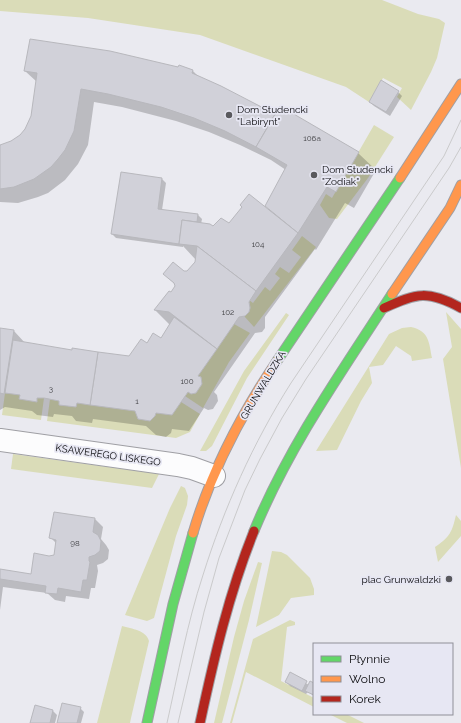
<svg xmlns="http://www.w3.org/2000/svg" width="461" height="723" viewBox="0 0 461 723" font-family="Raleway,sans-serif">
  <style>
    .green { fill: #dadcb8 }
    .shadow { fill: #0003 }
    .building { fill: #d1d1d9; stroke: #b8b8bd }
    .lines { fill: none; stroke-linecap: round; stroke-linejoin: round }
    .street-casing { stroke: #9f9fa4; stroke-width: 24 }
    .fast-casing { stroke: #9f9fa4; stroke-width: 11 }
    .slow-casing { stroke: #9f9fa4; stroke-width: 11 }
    .jam-casing { stroke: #9f9fa4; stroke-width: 11 }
    .street { stroke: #fcfcfd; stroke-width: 22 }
    .fast { stroke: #63d668; stroke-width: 9 }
    .slow { stroke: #ff974d; stroke-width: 9 }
    .jam { stroke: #b3261e; stroke-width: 9 }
    .tram { stroke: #cacacb; stroke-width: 1 }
    .poi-dot { fill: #59595d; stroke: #e7e7f3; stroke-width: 1.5 }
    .labels { text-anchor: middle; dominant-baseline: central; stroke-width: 3.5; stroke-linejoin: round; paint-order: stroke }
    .number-label { font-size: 8px; fill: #414145 }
    .poi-label { font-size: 10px; fill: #0b0b0e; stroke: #e7e7f3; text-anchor: start }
    .street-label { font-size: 10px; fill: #0b0b0e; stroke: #e7e7f3 }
  </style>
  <rect width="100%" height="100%" fill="#eaeaf0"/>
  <g class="green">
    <polygon points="0,0 382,0 418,14 439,19 445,23 437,58 431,72 411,110 397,97 402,88 383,78 369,102 346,87 200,35 88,18 0,11"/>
    <polygon points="374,125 394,137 368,178 337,219 329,218 320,205 326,194 332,198"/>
    <path d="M302,236L316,247L254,327L244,316C250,313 252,308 249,302V300L253,303L265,287L270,291L280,278L275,274L280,267L289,273L301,257L292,250Z"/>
    <polygon points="446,312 461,329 461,468 443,359 452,347"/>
    <polygon points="286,313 289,315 247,378 212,446 206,451 200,451 244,371"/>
    <polygon points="234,324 250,333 229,362 203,408 185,396 188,392 191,394 196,393 202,384 201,377 198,376"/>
    <path d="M411,327C429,331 429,342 432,358L412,361L411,356L396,346L383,365L369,367L372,383L361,401L337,450L316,451L389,334L402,328Z"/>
    <polygon points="5,393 20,395 20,399 37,401 37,398 44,398 41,420 2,415"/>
    <polygon points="50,399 59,401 59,405 76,407 77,403 135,411 138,419 150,421 155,416 156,413 172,415 181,402 200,414 190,432 176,438 47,421"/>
    <polygon points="13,454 159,474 152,488 11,469"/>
    <polygon points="181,486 185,488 188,496 187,505 176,536 154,618 147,621 125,615 170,508"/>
    <path d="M456,515L461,521V536L438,562L435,547C450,537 452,532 456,515Z"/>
    <polygon points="272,551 281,552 287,555 310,578 314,589 314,595 291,598 279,615 256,627"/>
    <polygon points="258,562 262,563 249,620 222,723 214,723 234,637 244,601"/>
    <polygon points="290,620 295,622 295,625 287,627 281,681 314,698 314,707 246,672 232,723 230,723 253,639"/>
    <path d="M122,626C132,629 146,630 149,641L131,718L130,723H97Z"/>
    <polygon points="329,714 346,714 364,723 347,723"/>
  </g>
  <g class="shadow">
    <polygon points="180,66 193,71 199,77 275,115 358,153 376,170 354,208 345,203 316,250 315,249 265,317 265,328 262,332 255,333 214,392 217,395 218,401 213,409 208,410 204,408 189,431 172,429 171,433 166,437 156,435 146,426 93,419 92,423 76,421 72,416 54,414 53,417 37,415 32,411 5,407 0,410 0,329 14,331 26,344 73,351 129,357 147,344 161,339 170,325 155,310 169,292 171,294 177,286 164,274 188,272 196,262 196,260 183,246 183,247 116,238 112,234 162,179 166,183 162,210 198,215 202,219 201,224 213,227 229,225 269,209 286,170 271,160 240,145 209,132 176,121 122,107 94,102 88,145 78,164 65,180 48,193 38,197 18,203 0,202 0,146 15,140 26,130 31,119 37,82 25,71 179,68"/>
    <polygon points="398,92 402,96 390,116 374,106 370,102"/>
    <polygon points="95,519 103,527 101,539 106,545 109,550 108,559 103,563 97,565 98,571 95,588 91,588 89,599 66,596 65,602 55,600 47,593 3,587 0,610 0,569 32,575 49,557 55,555 57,544 51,538"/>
    <polygon points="290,674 309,685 314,684 314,696 308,692 306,694 290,686 286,682"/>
    <polygon points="35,706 53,711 57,715 55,723 31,723"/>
    <polygon points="80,708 84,712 81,723 59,723"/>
  </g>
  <g class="building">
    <polygon points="30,39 110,51 178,67 179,65 193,70 192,73 221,86 275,114 256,147 225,131 194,118 161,107 108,94 81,89 74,131 65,150 58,159 51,167 34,179 14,187 0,189 0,145 11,141 20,135 25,129 31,116 37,73 24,71"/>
    <polygon points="381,80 399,91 386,112 369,102"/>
    <polygon points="280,106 359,152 336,192 327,187 298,233 265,206 287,165 256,147"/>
    <polygon points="121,172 162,178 158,209 198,214 197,222 182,220 179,244 111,234"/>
    <polygon points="249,194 298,233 256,291 197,246 179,244 182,220 210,224 213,226 221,218 229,223 242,207 240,205"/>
    <polygon points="197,246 256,291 249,302 250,308 249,312 245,316 239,317 217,349 169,312 154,310 169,291 171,292 175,286 174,283 163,274 173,262 184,271 187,271 195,262"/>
    <polygon points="174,317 217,349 198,376 201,377 202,384 196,393 191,394 188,392 172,415 156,413 155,416 150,421 138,419 135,411 90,405 98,352 129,356 141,339 147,343 153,333 161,338"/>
    <polygon points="0,328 14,330 4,394 0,393"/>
    <polygon points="13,340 72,350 72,348 98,352 90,405 77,403 76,407 59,405 59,401 44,398 37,398 37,402 19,399 20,395 5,393"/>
    <polygon points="54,512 95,518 93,532 98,535 101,541 100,551 95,555 89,557 89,561 90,562 87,580 83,580 81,592 58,588 57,594 45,593 46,586 0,579 0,569 31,574 34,553 49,556 54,555 56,540 49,538"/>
    <polygon points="290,672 307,681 302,691 285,682"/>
    <polygon points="310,681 314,683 314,695 305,691"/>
    <polygon points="62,703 81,707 77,723 57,723"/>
    <polygon points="35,705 53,710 50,723 30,723"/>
  </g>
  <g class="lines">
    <defs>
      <polyline id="street" points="0,440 178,465 192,468 214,476"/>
      <g id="fast">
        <polyline points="277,361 400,178"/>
        <path d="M254,531C289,446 342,371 392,294"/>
        <polyline points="147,723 173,604 193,533"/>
      </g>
      <g id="slow">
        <polyline points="400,178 461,84"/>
        <polyline points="392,294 450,208 461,185"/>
        <path d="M193,533C211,472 242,413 277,361"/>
      </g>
      <g id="jam">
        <path d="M384,308C417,293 428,290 461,308"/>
        <path d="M200,723C214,658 229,593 254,531"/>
      </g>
    </defs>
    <use href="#street" class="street-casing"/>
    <use href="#fast" class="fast-casing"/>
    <use href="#slow" class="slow-casing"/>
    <use href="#jam" class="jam-casing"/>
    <use href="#street" class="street"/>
    <use href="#fast" class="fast"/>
    <use href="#slow" class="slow"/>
    <use href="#jam" class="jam"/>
    <g class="tram">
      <path d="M167,723C178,674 187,624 203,575C224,508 253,443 291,383L444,156L461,120"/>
      <polyline points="178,723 204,612 219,558 245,490 260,459 282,418 306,379 449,168 461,147"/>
    </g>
  </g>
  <g class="poi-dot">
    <circle cx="229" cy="115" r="4"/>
    <circle cx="314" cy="175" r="4"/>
    <circle cx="449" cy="579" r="4"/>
  </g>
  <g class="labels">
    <g class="number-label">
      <text x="312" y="138">106a</text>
      <text x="258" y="244">104</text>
      <text x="228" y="312">102</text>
      <text x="187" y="381">100</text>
      <text x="51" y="389">3</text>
      <text x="137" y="401">1</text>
      <text x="75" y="543">98</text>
    </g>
    <g class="poi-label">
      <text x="237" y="109">Dom Studencki<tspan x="237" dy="12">"Labirynt"</tspan></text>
      <text x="322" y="169">Dom Studencki<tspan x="322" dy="12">"Zodiak"</tspan></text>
      <text x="441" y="579" text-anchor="end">plac Grunwaldzki</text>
    </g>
    <g class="street-label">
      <text transform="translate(263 385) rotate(-59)">GRUNWALDZKA</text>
      <text transform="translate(108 455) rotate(8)">KSAWEREGO LISKEGO</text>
    </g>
  </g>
  <rect x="313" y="643" width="140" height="72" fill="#e7e7f3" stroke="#8f8f97"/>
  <rect x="321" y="656" width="20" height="6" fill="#63d668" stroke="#8f8f97"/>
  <text x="349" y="663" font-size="12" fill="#0b0b0e">Płynnie</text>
  <rect x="321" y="676" width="20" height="6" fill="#ff974d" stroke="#8f8f97"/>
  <text x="349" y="683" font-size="12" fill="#0b0b0e">Wolno</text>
  <rect x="321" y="696" width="20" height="6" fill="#b3261e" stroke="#8f8f97"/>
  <text x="349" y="703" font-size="12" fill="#0b0b0e">Korek</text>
</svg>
